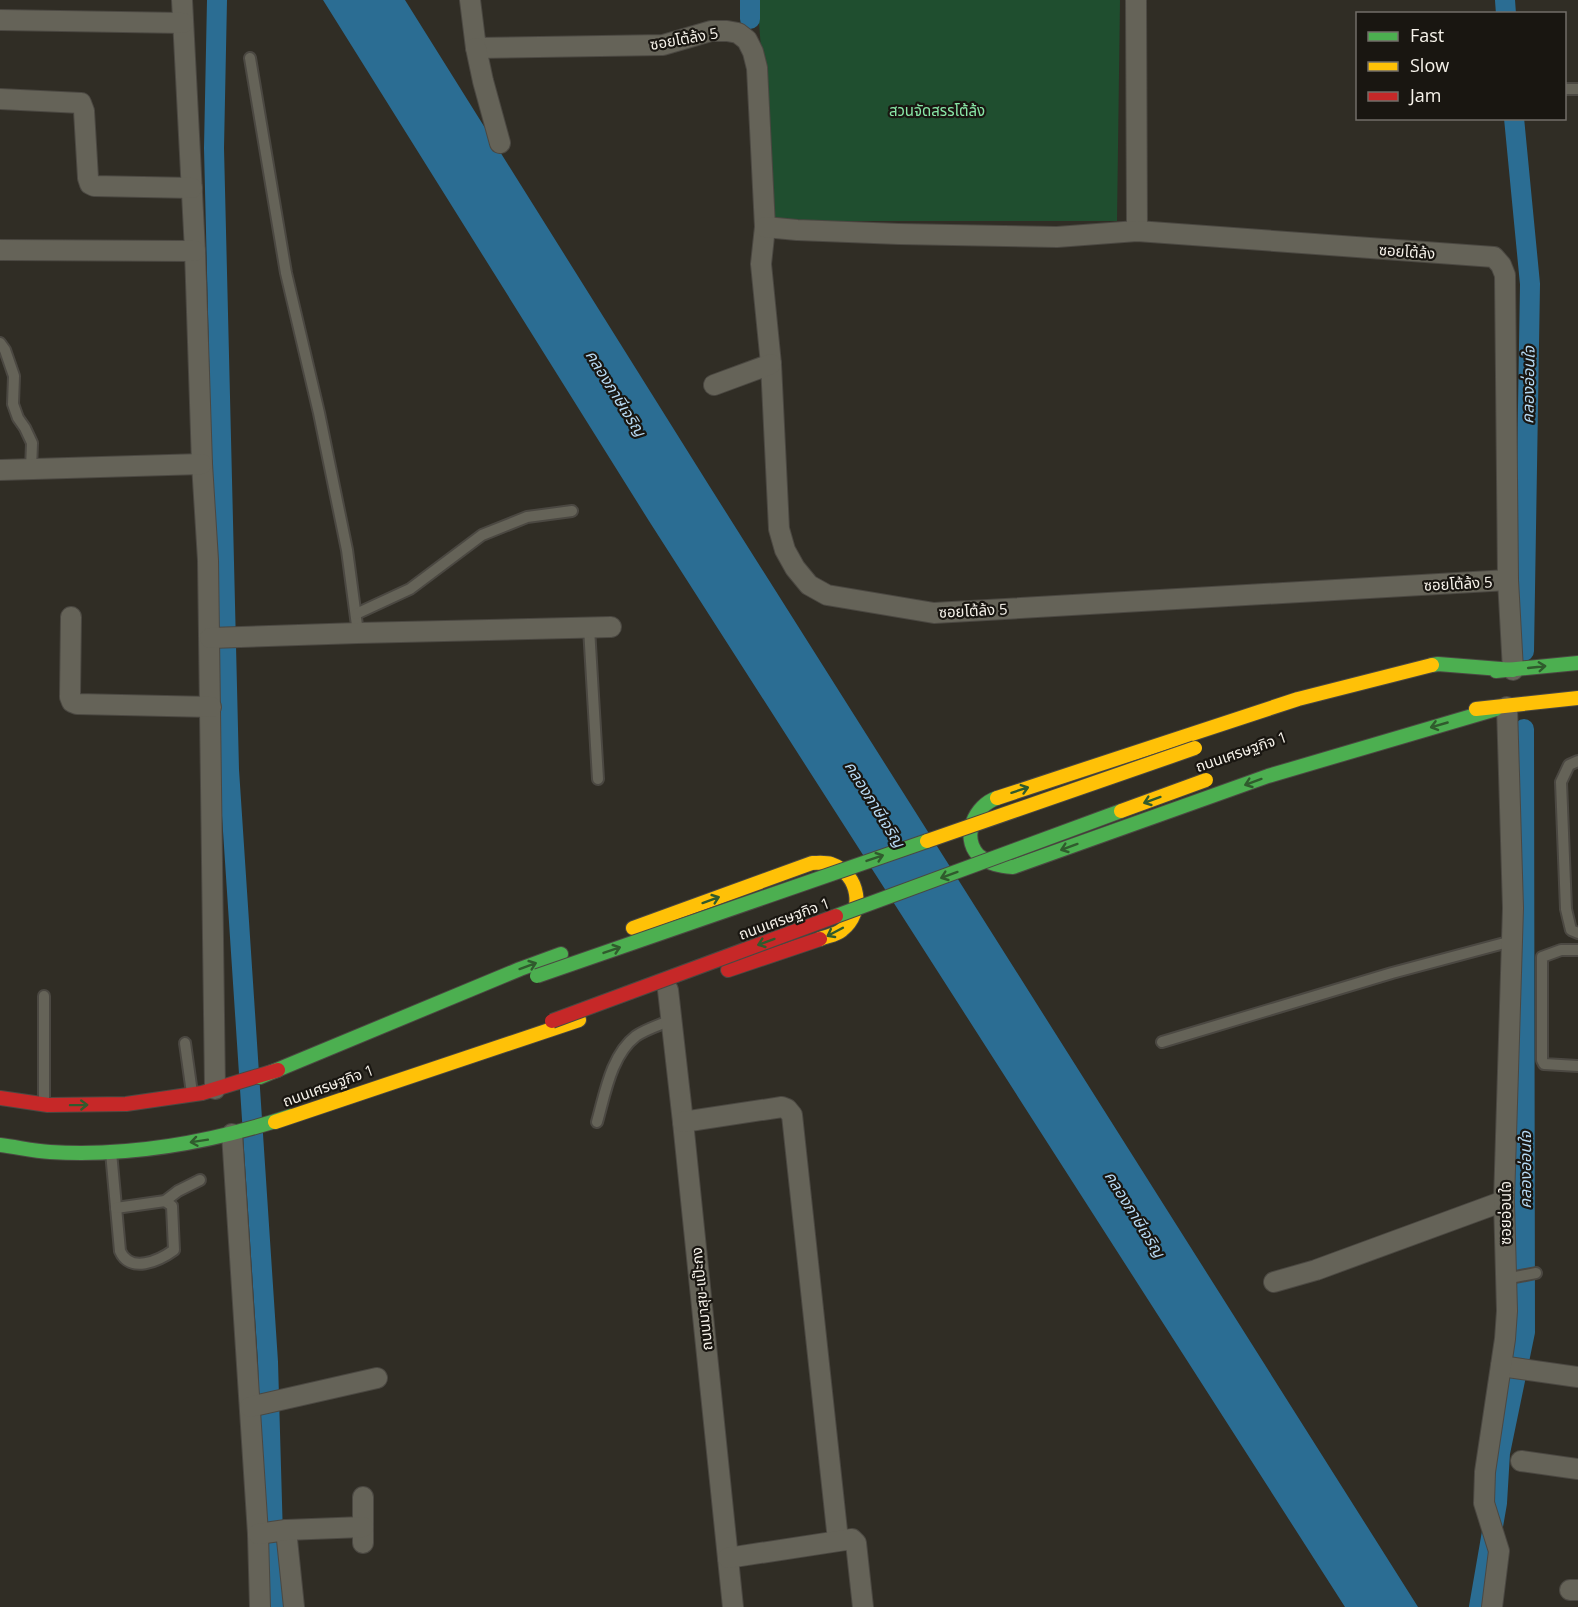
<svg xmlns="http://www.w3.org/2000/svg" width="1578" height="1607" viewBox="0 0 1578 1607" font-family="'Open Sans','Noto Sans Thai',sans-serif">
  <style>
    .green { fill: #1f4e2f }
    .water { fill: #2b6d93 }
    .lines { fill: none; stroke-linecap: round; stroke-linejoin: round }
    .canal { stroke: #2b6d93; stroke-width: 20 }
    .lane-casing { stroke: #4b4842; stroke-width: 14 }
    .street-casing { stroke: #4b4842; stroke-width: 22 }
    .fast-casing { stroke: #4b4842; stroke-width: 16 }
    .slow-casing { stroke: #4b4842; stroke-width: 16 }
    .jam-casing { stroke: #4b4842; stroke-width: 16 }
    .lane { stroke: #656358; stroke-width: 10 }
    .street { stroke: #656358; stroke-width: 20 }
    .fast { stroke: #4caf50; stroke-width: 14 }
    .slow { stroke: #ffc107; stroke-width: 14 }
    .jam { stroke: #c62828; stroke-width: 14 }
    .fast-bridge-casing { stroke: #4b4842; stroke-width: 16; stroke-linecap: butt }
    .slow-bridge-casing { stroke: #4b4842; stroke-width: 16; stroke-linecap: butt }
    .jam-bridge-casing { stroke: #4b4842; stroke-width: 16; stroke-linecap: butt }
    .fast-bridge { stroke: #4caf50; stroke-width: 14 }
    .slow-bridge { stroke: #ffc107; stroke-width: 14 }
    .jam-bridge { stroke: #c62828; stroke-width: 14 }
    .oneway { stroke: #305b2d }
    .labels { text-anchor: middle; dominant-baseline: central; stroke-width: 4.5; stroke-linejoin: round; paint-order: stroke }
    .street-label { font-size: 15px; fill: #f7f3eb; stroke: #191611 }
    .park-label { font-size: 15px; fill: #89e7a7; stroke: #191611 }
    .water-label { font-size: 16px; font-style: italic; fill: #b7daf4; stroke: #191611 }
  </style>
  <rect width="100%" height="100%" fill="#302d25"/>
  <polygon class="green" points="755,0 1120,0 1117,221 775,221 758,11"/>
  <polygon class="water" points="323,0 405,0 710,487 1418,1607 1345,1607 649,521"/>
  <g class="lines">
    <g class="canal">
      <polyline points="217,0 214,148 229,770 268,1362 275,1607"/>
      <polyline points="750,0 750,19"/>
      <polyline points="1505,0 1506,14"/>
      <polyline points="1514,118 1530,284 1524,651"/>
      <polyline points="1479,1607 1497,1503 1500,1453 1525,1332 1524,729"/>
    </g>
    <defs>
      <g id="lane">
        <polyline points="250,58 286,273 319,413 347,550 358,633"/>
        <polyline points="1564,89 1578,89"/>
        <polyline points="0,343 5,350 14,376 13,404 18,418 25,428 32,443 31,469"/>
        <polyline points="356,614 410,589 482,535 527,517 572,511"/>
        <polyline points="589,628 598,779"/>
        <polyline points="1578,761 1569,765 1561,782 1566,909 1571,930 1578,933"/>
        <polyline points="1578,950 1561,950 1542,957 1542,1060 1544,1064 1578,1066"/>
        <polyline points="1162,1042 1392,973 1512,941"/>
        <polyline points="185,1043 192,1093"/>
        <polyline points="44,1104 44,996"/>
        <path d="M597,1122C605,1094 611,1055 636,1036C646,1029 660,1025 671,1020"/>
        <path d="M111,1152L120,1251C130,1274 159,1261 174,1250L172,1206L165,1201"/>
        <polyline points="116,1208 165,1201 178,1191 200,1180"/>
        <polyline points="1505,1279 1536,1273"/>
      </g>
      <g id="street">
        <polyline points="182,0 195,251 202,464 208,560 215,1089"/>
        <polyline points="470,0 476,48 663,45 711,31 727,31 738,33 747,40 753,52 757,68 765,227 761,264 771,364 779,529 785,550 795,568 809,585 827,595 934,613 1508,580"/>
        <polyline points="1136,0 1137,231"/>
        <polyline points="0,20 183,23"/>
        <polyline points="476,48 483,81 500,143"/>
        <polyline points="0,99 81,103 84,111 88,178 90,184 94,186 192,188"/>
        <polyline points="765,227 797,230 899,234 1057,237 1137,231 1494,257 1501,265 1505,275 1508,580 1513,670"/>
        <polyline points="0,250 195,251"/>
        <polyline points="714,385 771,364"/>
        <polyline points="0,470 202,464"/>
        <polyline points="71,617 70,697 72,702 77,704 211,707"/>
        <polyline points="210,638 358,633 611,627"/>
        <polyline points="668,990 683,1122 733,1607"/>
        <polyline points="683,1122 782,1107 787,1109 792,1115 838,1540"/>
        <polyline points="232,1134 258,1534 260,1607"/>
        <polyline points="1274,1282 1316,1270 1504,1201"/>
        <polyline points="1501,1366 1578,1377"/>
        <polyline points="250,1407 377,1378"/>
        <polyline points="1521,1461 1578,1469"/>
        <polyline points="363,1497 363,1543"/>
        <polyline points="286,1530 294,1607"/>
        <polyline points="258,1534 286,1530 363,1527"/>
        <polyline points="728,1558 852,1539 856,1543 863,1607"/>
        <polyline points="1570,1590 1578,1590"/>
        <polyline points="1492,1607 1499,1551 1484,1503 1485,1472 1505,1339 1507,1311 1504,1201 1513,908 1507,707"/>
      </g>
      <g id="fast">
        <polyline points="1432,665 1438,664 1513,670"/>
        <polyline points="1496,671 1578,663"/>
        <path d="M997,798C975,805 961,836 978,855C988,864 1001,866 1013,867L1268,776L1496,709"/>
        <polyline points="260,1077 520,969 561,954"/>
        <path d="M0,1145C17,1147 33,1151 50,1152C133,1157 213,1142 291,1116"/>
      </g>
      <g id="slow">
        <polyline points="1476,709 1578,698"/>
        <polyline points="997,798 1298,699 1432,665"/>
        <path d="M633,928L812,863C818,863 825,862 831,864C860,874 865,912 842,930C836,935 827,936 820,939"/>
        <polyline points="275,1122 579,1020"/>
      </g>
      <g id="jam">
        <polyline points="728,970 820,939"/>
        <polyline points="0,1098 48,1105 126,1104 202,1093 278,1070"/>
      </g>
    </defs>
    <use href="#lane" class="lane-casing"/>
    <use href="#street" class="street-casing"/>
    <use href="#fast" class="fast-casing"/>
    <use href="#slow" class="slow-casing"/>
    <use href="#jam" class="jam-casing"/>
    <use href="#lane" class="lane"/>
    <use href="#street" class="street"/>
    <use href="#fast" class="fast"/>
    <use href="#slow" class="slow"/>
    <use href="#jam" class="jam"/>
    <defs>
      <g id="fast-bridge">
        <polyline points="836,916 1121,811"/>
        <polyline points="537,976 927,841"/>
      </g>
      <g id="slow-bridge">
        <polyline points="1121,811 1206,780"/>
        <polyline points="927,841 1195,748"/>
      </g>
      <polyline id="jam-bridge" points="552,1021 836,916"/>
    </defs>
    <use href="#fast-bridge" class="fast-bridge-casing"/>
    <use href="#slow-bridge" class="slow-bridge-casing"/>
    <use href="#jam-bridge" class="jam-bridge-casing"/>
    <use href="#fast-bridge" class="fast-bridge"/>
    <use href="#slow-bridge" class="slow-bridge"/>
    <use href="#jam-bridge" class="jam-bridge"/>
  </g>
  <defs><path id="oneway-shaft" d="M-6 0H5M1.5-3L5.5 0L1.5 3" fill="none" stroke-width="1.6" stroke-linecap="round" stroke-linejoin="round" transform="scale(1.5)"/></defs>
  <g class="oneway">
    <use href="#oneway-shaft" transform="translate(1537 667) rotate(-6)"/>
    <use href="#oneway-shaft" transform="translate(1439 725) rotate(164)"/>
    <use href="#oneway-shaft" transform="translate(1253 782) rotate(160)"/>
    <use href="#oneway-shaft" transform="translate(1020 790) rotate(-18)"/>
    <use href="#oneway-shaft" transform="translate(1152 800) rotate(160)"/>
    <use href="#oneway-shaft" transform="translate(1069 847) rotate(160)"/>
    <use href="#oneway-shaft" transform="translate(875 858) rotate(-19)"/>
    <use href="#oneway-shaft" transform="translate(949 875) rotate(160)"/>
    <use href="#oneway-shaft" transform="translate(711 900) rotate(-20)"/>
    <use href="#oneway-shaft" transform="translate(835 932) rotate(152)"/>
    <use href="#oneway-shaft" transform="translate(766 942) rotate(160)"/>
    <use href="#oneway-shaft" transform="translate(612 950) rotate(-19)"/>
    <use href="#oneway-shaft" transform="translate(528 966) rotate(-20)"/>
    <use href="#oneway-shaft" transform="translate(79 1105) rotate(-1)"/>
    <use href="#oneway-shaft" transform="translate(199 1141) rotate(171)"/>
  </g>
  <g class="labels">
    <g class="street-label">
      <text transform="translate(684 38) rotate(-10)">ซอยโต้ล้ง 5</text>
      <text transform="translate(1407 251) rotate(4)">ซอยโต้ล้ง</text>
      <text transform="translate(1458 583) rotate(-3)">ซอยโต้ล้ง 5</text>
      <text transform="translate(973 610) rotate(-3)">ซอยโต้ล้ง 5</text>
      <text transform="translate(1241 751) rotate(-19)">ถนนเศรษฐกิจ 1</text>
      <text transform="translate(784 918) rotate(-20)">ถนนเศรษฐกิจ 1</text>
      <text transform="translate(328 1085) rotate(-20)">ถนนเศรษฐกิจ 1</text>
      <text transform="translate(1505 1213) rotate(-90)">ซอยอ่อนใจ</text>
      <text transform="translate(701 1299) rotate(-96)">ถนนมาสุข-แป๊ะกง</text>
    </g>
    <g class="park-label">
      <text x="937" y="110">สวนจัดสรรโต้ล้ง</text>
    </g>
    <g class="water-label">
      <text transform="translate(1528 385) rotate(-89)">คลองอ่อนใจ</text>
      <text transform="translate(616 393) rotate(58)">คลองภาษีเจริญ</text>
      <text transform="translate(875 804) rotate(58)">คลองภาษีเจริญ</text>
      <text transform="translate(1525 1170) rotate(-90)">คลองอ่อนใจ</text>
      <text transform="translate(1135 1214) rotate(58)">คลองภาษีเจริญ</text>
    </g>
  </g>
  <rect x="1356" y="12" width="210" height="108" fill="#191611" stroke="#726e68" stroke-width="1.5"/>
  <rect x="1368" y="32" width="30" height="9" fill="#4caf50" stroke="#726e68" stroke-width="1.5"/>
  <text x="1410" y="42" font-size="18" fill="#f7f3eb">Fast</text>
  <rect x="1368" y="62" width="30" height="9" fill="#ffc107" stroke="#726e68" stroke-width="1.5"/>
  <text x="1410" y="72" font-size="18" fill="#f7f3eb">Slow</text>
  <rect x="1368" y="92" width="30" height="9" fill="#c62828" stroke="#726e68" stroke-width="1.5"/>
  <text x="1410" y="102" font-size="18" fill="#f7f3eb">Jam</text>
</svg>
